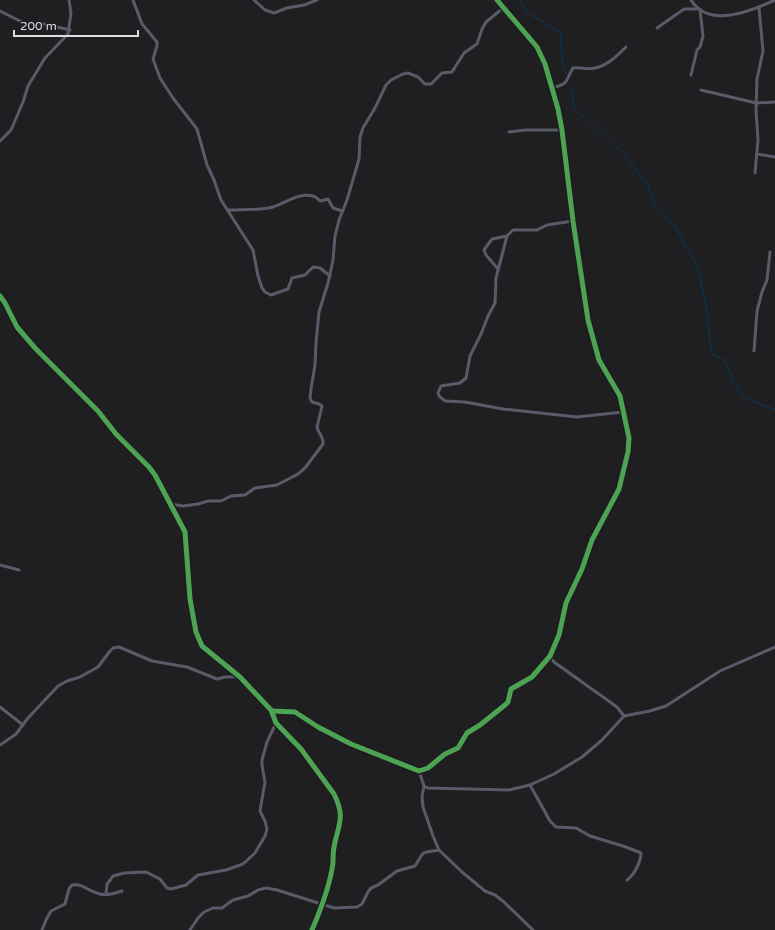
<svg xmlns="http://www.w3.org/2000/svg" width="775" height="930" viewBox="0 0 775 930" font-family="'Varela Round',sans-serif">
  <style>
    .lines { fill: none; stroke-linecap: round; stroke-linejoin: round }
    .stream { stroke: #053962; stroke-width: 1 }
    .street { stroke: #5a5b68; stroke-width: 3 }
    .cycleway-casing { stroke: #1f1d22; stroke-width: 8 }
    .cycleway { stroke: #4ca352; stroke-width: 5 }
  </style>
  <rect width="100%" height="100%" fill="#1f1e21"/>
  <g class="lines">
    <g class="stream">
      <polyline points="521,0 526,12 561,33 562,62 567,74"/>
      <path d="M571,86L574,108L620,150L647,183L654,204L675,226L699,271L708,319L711,354L724,360C730,371 734,387 743,396C750,402 766,406 775,409"/>
    </g>
    <g class="street">
      <polyline points="133,0 142,24 157,42 157,46 153,59 160,78 173,98 197,129 207,165 214,180 221,200 253,250 258,276 262,288 265,292 271,295 288,289 292,278 305,275 313,267 320,268 330,276"/>
      <polyline points="254,0 265,10 274,13 287,8 304,5 317,0"/>
      <path d="M691,0C709,29 751,11 775,0"/>
      <polyline points="0,11 24,23 44,24 70,30"/>
      <polyline points="657,28 684,9 697,9"/>
      <polyline points="691,75 697,50 700,47 703,36 700,10"/>
      <path d="M552,88C571,83 564,82 573,68C580,67 588,70 595,68C607,66 618,55 626,47"/>
      <polyline points="701,90 756,103 775,102"/>
      <polyline points="509,132 525,130 562,130"/>
      <polyline points="0,141 11,130 23,102 28,86 45,58 68,34 71,13 69,0"/>
      <polyline points="757,154 775,157"/>
      <polyline points="755,173 758,140 756,111 757,79 763,51 759,8"/>
      <path d="M228,210C242,210 255,210 269,208C284,205 297,192 313,196C317,197 318,200 321,201L328,199L333,208L342,211"/>
      <polyline points="573,221 547,225 537,230 513,230 507,236 496,278 495,303 488,316 481,334 470,356 466,378 460,383 441,386 438,393 439,396 445,401 465,402 503,409 577,417 623,412"/>
      <polyline points="498,269 486,255 484,250 492,239 507,236"/>
      <path d="M0,296L5,303L17,327L35,348L98,411L116,434L149,467L155,475L185,532L190,599L196,632L202,646L240,677L271,710L276,723L301,749L334,794C346,818 338,825 334,847C333,853 333,858 333,863C330,886 321,909 312,930"/>
      <polyline points="754,351 757,311 762,292 767,280 770,252"/>
      <path d="M170,504L183,506L198,504L208,501H221L231,496L245,495L255,488L277,485L298,474L305,468L323,444C324,437 318,433 317,427L322,406L319,404L312,402L310,398L311,389L315,365L316,343L319,312L328,283L333,260L335,236L339,220L347,200L359,159L360,137L363,128L375,108L386,85L391,80L403,74L408,73L418,77L425,84H431L442,73L452,72L464,53L477,44L482,29L486,22L503,8"/>
      <polyline points="0,565 19,570"/>
      <polyline points="550,656 554,662 617,707 624,716"/>
      <polyline points="0,707 23,725"/>
      <polyline points="272,711 295,712 318,727 351,744 419,771 428,768 445,754 458,748 467,733 480,725 505,705 508,702 511,689 532,677 550,656 559,635 566,603 582,569 592,540 619,489 628,452 629,438 620,396 599,360 588,320 573,221 562,130 558,109 545,64 537,47 497,0"/>
      <polyline points="0,745 16,734 28,718 58,686 67,681 80,677 98,667 110,651 113,648 119,647 152,661 187,667 217,679 225,677 240,677"/>
      <polyline points="419,771 424,786 428,788 509,790 530,785 554,774 582,757 602,740 624,716 650,711 666,706 720,671 775,647"/>
      <path d="M530,785L550,821L556,827L576,828L590,836L626,847L641,853C641,862 634,875 627,880"/>
      <polyline points="424,786 422,797 423,807 433,836 439,850 462,872 485,891 495,895 504,902 533,930"/>
      <polyline points="106,894 107,884 111,879 113,876 124,873 146,872 160,879 167,888 171,889 186,885 198,875 226,870 243,864 255,853 265,836 267,829 265,821 260,811 265,782 262,765 262,760 267,742 276,723"/>
      <path d="M42,930L46,920L51,911L65,904L69,889L72,885C83,883 89,892 100,894C107,896 116,893 122,891"/>
      <path d="M190,930L198,918L204,912L213,908H222L233,900L248,896L258,890L266,888L277,890L334,908L357,907L362,904L368,892L371,888L378,885L397,871L415,866C425,850 420,853 439,850"/>
    </g>
    <defs>
      <g id="cycleway">
        <path d="M0,296L5,303L17,327L35,348L98,411L116,434L149,467L155,475L185,532L190,599L196,632L202,646L240,677L271,710L276,723L301,749L334,794C346,818 338,825 334,847C333,853 333,858 333,863C330,886 321,909 312,930"/>
        <polyline points="272,711 295,712 318,727 351,744 419,771 428,768 445,754 458,748 467,733 480,725 505,705 508,702 511,689 532,677 550,656 559,635 566,603 582,569 592,540 619,489 628,452 629,438 620,396 599,360 588,320 573,221 562,130 558,109 545,64 537,47 497,0"/>
      </g>
    </defs>
    <use href="#cycleway" class="cycleway-casing"/>
    <use href="#cycleway" class="cycleway"/>
  </g>
  <path d="M14 30v6h124v-6" fill="none" stroke="#dfdde1" stroke-width="2"/>
  <text x="20" y="30" font-size="12" fill="#dfdde1" stroke="#1f1d22" stroke-width="3" paint-order="stroke">200 m</text>
</svg>
